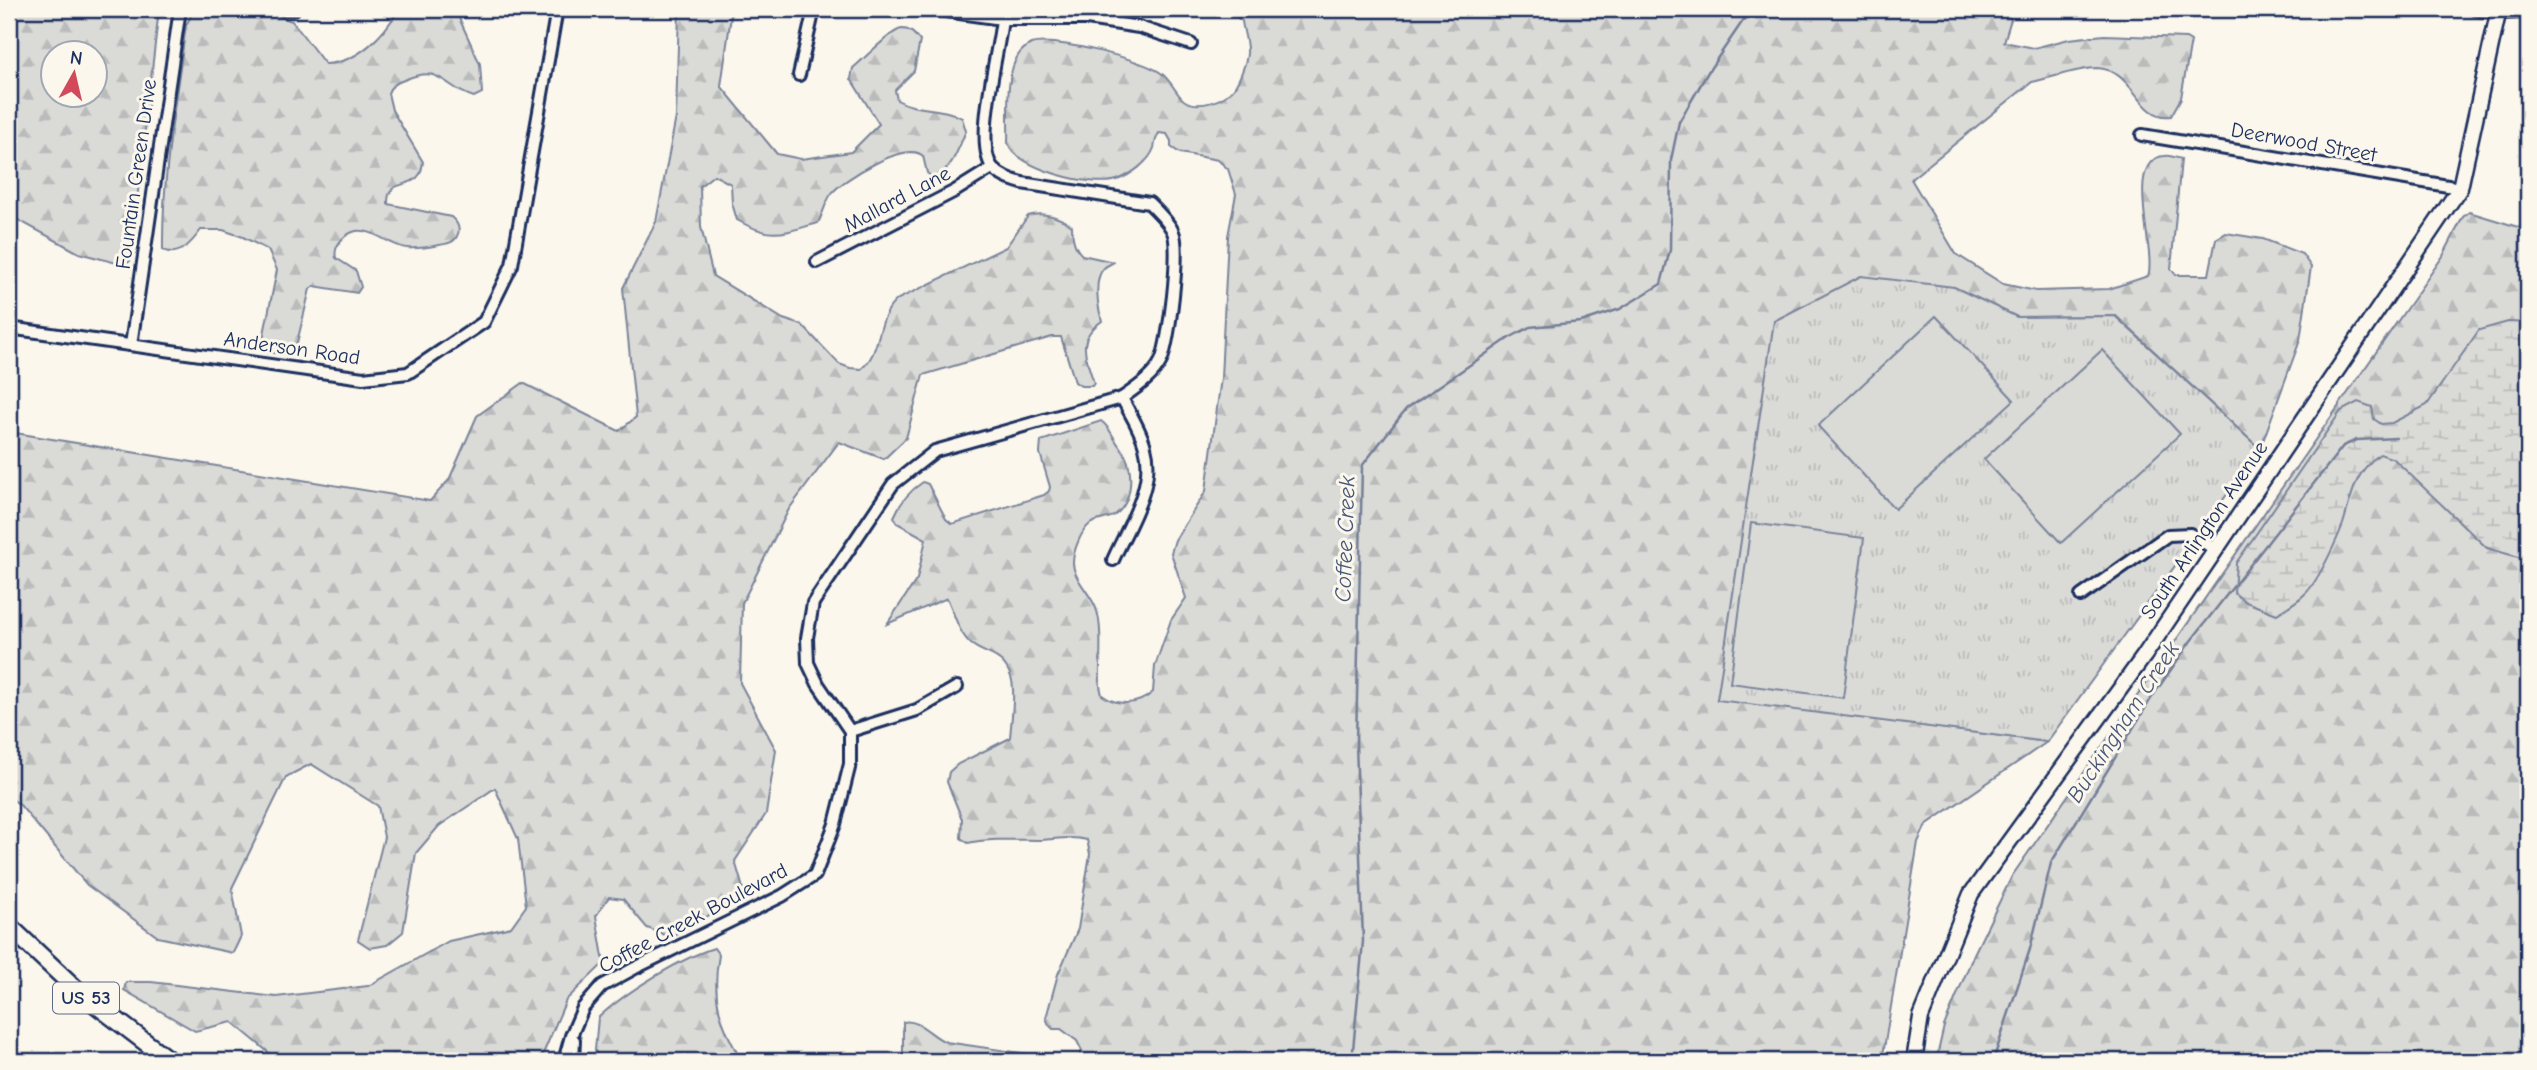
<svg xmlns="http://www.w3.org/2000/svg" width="2537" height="1070" viewBox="0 0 2537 1070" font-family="'Comic Neue',sans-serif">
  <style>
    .forest { fill: url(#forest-firs); stroke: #7a849a; stroke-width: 2; fill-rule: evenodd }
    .wetland { fill: url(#wetland-marsh); stroke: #7a849a; stroke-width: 2 }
    .park { fill: url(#park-tufts); stroke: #7a849a; stroke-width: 2 }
    .pitch { fill: #dadad7; stroke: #7a849a; stroke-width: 2 }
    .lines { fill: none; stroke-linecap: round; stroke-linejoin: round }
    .stream { stroke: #747e96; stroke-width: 2.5 }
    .minor-casing { stroke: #1b2f5e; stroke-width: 16 }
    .major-casing { stroke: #1b2f5e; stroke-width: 19 }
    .highway-casing { stroke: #1b2f5e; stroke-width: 21 }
    .minor { stroke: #fbf7ec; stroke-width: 10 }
    .major { stroke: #fbf7ec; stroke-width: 14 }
    .highway { stroke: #fbf7ec; stroke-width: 16 }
    .labels { text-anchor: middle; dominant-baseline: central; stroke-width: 6; stroke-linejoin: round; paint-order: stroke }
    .shield { fill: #fbf7ec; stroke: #5e6b89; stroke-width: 2 }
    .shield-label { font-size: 19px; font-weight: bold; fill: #1b2f5e }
    .street-label { font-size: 21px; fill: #1b2f5e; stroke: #fbf7ec }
    .water-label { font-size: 23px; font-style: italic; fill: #47577a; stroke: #fbf7ec }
  </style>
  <defs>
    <pattern id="forest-firs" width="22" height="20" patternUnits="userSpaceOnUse" patternTransform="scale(1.75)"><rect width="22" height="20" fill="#dadad7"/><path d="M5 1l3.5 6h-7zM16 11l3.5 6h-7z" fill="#babbbb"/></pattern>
    <pattern id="wetland-marsh" width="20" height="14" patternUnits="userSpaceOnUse" patternTransform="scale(1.75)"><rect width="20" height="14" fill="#dadad7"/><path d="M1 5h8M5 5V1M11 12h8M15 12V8" fill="none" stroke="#babbbb"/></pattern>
    <pattern id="park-tufts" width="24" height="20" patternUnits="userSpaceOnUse" patternTransform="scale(1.75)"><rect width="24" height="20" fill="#dadad7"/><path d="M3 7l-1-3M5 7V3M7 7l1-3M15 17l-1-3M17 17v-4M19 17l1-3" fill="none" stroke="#babbbb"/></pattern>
  </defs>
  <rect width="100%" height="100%" fill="#fbf7ec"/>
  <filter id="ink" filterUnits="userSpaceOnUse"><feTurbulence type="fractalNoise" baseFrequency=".0143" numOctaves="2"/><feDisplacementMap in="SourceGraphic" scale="14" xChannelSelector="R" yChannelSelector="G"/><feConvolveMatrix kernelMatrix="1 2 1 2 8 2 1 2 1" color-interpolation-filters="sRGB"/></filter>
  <g filter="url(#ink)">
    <g class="forest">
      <path d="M9,9H159L130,261L124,265L79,253L9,215ZM52,52H94V94H52Z"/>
      <path d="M195,9L278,16L292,21L325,64C358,63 384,35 399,9H455L480,64L482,93L474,97C443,88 442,63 404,80C396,83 391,85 388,93L392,110L423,162C422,166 422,170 420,174C410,190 387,178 388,204L451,217C457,222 461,229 457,236C454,243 446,244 439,245C429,247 417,249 407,248C390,246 372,228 356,231C344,234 333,246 336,258L356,271L361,287L357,293L314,286L310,289L294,355L264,352L261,349L277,270L268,250L243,237L223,230H201C192,242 180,258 163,250C162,175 176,99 186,25Z"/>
      <path d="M679,9H732L721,86L777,154L801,159L851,152L879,124L851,79L853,68C863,60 891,30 902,29C911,29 915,35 920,41L914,71L895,90L897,100C918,112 942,106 962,118L966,131C958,148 952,173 932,177L927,173L923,156C907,140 843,179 832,193C825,202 823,214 818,223C782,233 772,240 737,220L732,203L731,184L714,175L700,186L701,227L713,276L783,319L802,325L839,364L850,368L861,369C883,352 875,317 898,299L1006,247L1028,216C1043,211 1060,217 1072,226C1072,236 1074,248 1082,255L1114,262C1111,264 1107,265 1104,268C1093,279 1098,308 1102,321C1075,339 1086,357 1094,383L1092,386H1081L1075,382L1061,337H1052L923,375L906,438L884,459L839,442L789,509L742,603L740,683L776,750L766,814L735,861L745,895L670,937L647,928L623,899L609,897L596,916L604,963L566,1000L540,1061H279L232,1022L195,1031L124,990L126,982H151L276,997L368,986L449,941L511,927L526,906L518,839L495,788L439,826L416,853L403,932L387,945L370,948L358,940L384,837L378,806L311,764L286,777L232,888L241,936L233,953L158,937L87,885L20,805L9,797V432L430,501L449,480L477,416L523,383L619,431L636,417L623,288L656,222L676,117Z"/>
      <path d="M1226,9H1960L2007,15L2011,19L2004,42L2034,48L2069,39L2104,35L2186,38L2191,41L2181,98L2171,116C2139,121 2134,69 2097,68C2078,68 2051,78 2032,82L1911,179L1956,254L2003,284L2036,291L2109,289L2148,276C2157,252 2122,158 2165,156C2170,155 2176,158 2181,159L2171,269L2176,275H2209L2216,239L2226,233L2263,239L2302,254L2311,267L2300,340L2260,449L2116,316L2017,317L1954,287L1717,699L2047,742L1926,825L1918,842L1882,1061H903V1022C919,1018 932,1037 946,1042L1069,1060L1078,1058L1082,1051L1077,1041L1061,1029H1053L1049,1025L1046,1018L1058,974L1078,929L1090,854L1087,840C1071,836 1058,839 1042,840C1017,840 992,838 968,843L961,838L962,819L947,782L949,772L958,764L1010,738C1011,722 1016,691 1011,677C1003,652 984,656 970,643C958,632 954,612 947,598L887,624L917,579L926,539L897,523L894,517C900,503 909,491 923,482L928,484L946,519L952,524L1044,495L1049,491L1050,487L1040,453L1041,441L1101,421C1111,428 1112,437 1120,447C1134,464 1135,500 1115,515C1107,520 1097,519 1090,524C1081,531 1073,551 1073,563C1074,581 1092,594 1097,611C1103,631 1099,665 1100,686L1102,695C1118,707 1139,705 1153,692L1155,666L1171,620L1186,598L1171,553L1175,540L1206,491L1221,378L1228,236L1236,194L1228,169L1218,160L1180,153L1171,147V141L1167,134L1159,133C1156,138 1155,142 1154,148C1149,162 1131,175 1117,180C1093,188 1016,169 1008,143C1009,118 1004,75 1019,54C1022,50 1027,46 1031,44C1053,37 1142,59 1161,73C1171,80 1178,97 1185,101C1199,109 1224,101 1234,88C1239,81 1247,61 1247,53C1248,43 1243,31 1242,21Z"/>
      <polygon points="2469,212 2528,230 2528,1061 1936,1061 1944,1026 1974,954 2012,876 2443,256 2463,217"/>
      <path d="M714,948L719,955C711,997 720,1025 742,1061H599L595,1050L598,1018C624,993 681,958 714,948Z"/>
    </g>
    <path class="wetland" d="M2508,322L2528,323V560L2487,548L2394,459L2380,454C2354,472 2352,496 2343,524C2337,540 2321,574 2311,587C2303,599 2288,606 2277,614L2246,602L2234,593L2236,563L2341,411L2358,402L2372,407L2374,419L2381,424L2392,423L2427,405L2479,330Z"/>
    <polygon class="park" points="1861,276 1954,287 2017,317 2115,316 2260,449 2047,742 1717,700 1774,321"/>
    <g class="pitch">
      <polygon points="1936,316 2014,400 1895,509 1818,426"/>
      <polygon points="2102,350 2180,434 2061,543 1984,459"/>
      <polygon points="1751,523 1864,538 1843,698 1730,683"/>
    </g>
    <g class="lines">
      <g class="stream">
        <polyline points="1352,1061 1363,941 1356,743 1362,466 1406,409 1509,338 1530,327 1581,322 1620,309 1661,284 1670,250 1671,160 1679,122 1708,72 1751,9"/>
        <polyline points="1993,1061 2030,949 2051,863 2152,697 2190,642 2343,446 2357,440 2396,438"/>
      </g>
      <defs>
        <g id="minor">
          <polyline points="283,9 294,9"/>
          <polyline points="2475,9 2498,13 2528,12"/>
          <polyline points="1002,19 1087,19 1139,27 1191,44"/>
          <polyline points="799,75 814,9"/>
          <polyline points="2142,135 2460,188"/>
          <polyline points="817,262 955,191 992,168"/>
          <polyline points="9,328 363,378 408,373 484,322 512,265 557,9"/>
          <polyline points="131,345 180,9"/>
          <path d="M1113,560C1128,526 1156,485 1145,447C1141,430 1130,414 1122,398"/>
          <polyline points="2081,596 2168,535 2190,534 2216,550"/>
          <polyline points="850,731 917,710 957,687"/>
          <path d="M564,1061L571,1036L583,1008L602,986L635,968L782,896L815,875L835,824L850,764V731L818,684L808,663L807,638L813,603L893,484L935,451L1122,398C1136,388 1153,377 1161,361C1169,343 1181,248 1173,232C1169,222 1157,211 1149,203L1022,183C1012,180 1001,177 993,168C973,145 999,51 1002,19L931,9"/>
          <polyline points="573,1061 574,1040"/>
        </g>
        <polyline id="major" points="1914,1061 1921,1017 1971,894 2144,656 2460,188 2499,9"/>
        <polyline id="highway" points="9,926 77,990 170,1061"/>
      </defs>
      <use href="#minor" class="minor-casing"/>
      <use href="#major" class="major-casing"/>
      <use href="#highway" class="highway-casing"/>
      <use href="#minor" class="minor"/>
      <use href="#major" class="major"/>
      <use href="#highway" class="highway"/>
    </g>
  </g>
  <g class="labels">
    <rect class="shield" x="53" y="982.5" width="66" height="31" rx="5"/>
    <g class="shield-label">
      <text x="86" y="998">US 53</text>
    </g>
    <g class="street-label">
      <text transform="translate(2304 142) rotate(10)">Deerwood Street</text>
      <text transform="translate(136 174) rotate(-82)">Fountain Green Drive</text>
      <text transform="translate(897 199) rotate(-28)">Mallard Lane</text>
      <text transform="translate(292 348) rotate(8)">Anderson Road</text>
      <text transform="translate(2204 530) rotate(-56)">South Arlington Avenue</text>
      <text transform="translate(693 918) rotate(-28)">Coffee Creek Boulevard</text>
    </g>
    <g class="water-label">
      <text transform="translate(1345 539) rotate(-88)">Coffee Creek</text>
      <text transform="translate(2123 722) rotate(-57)">Buckingham Creek</text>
    </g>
  </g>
  <rect width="2537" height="1070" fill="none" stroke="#fbf7ec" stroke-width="35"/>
  <rect x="18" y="18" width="2502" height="1035" fill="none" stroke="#1b2f5e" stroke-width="2.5" filter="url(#ink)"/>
  <g transform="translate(74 74) rotate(8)"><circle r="33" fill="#fbf7ec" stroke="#a1a7b3" stroke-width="2"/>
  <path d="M0-5L12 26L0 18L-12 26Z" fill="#d1495b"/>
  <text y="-10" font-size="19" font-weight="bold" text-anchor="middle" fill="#1b2f5e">N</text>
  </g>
</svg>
